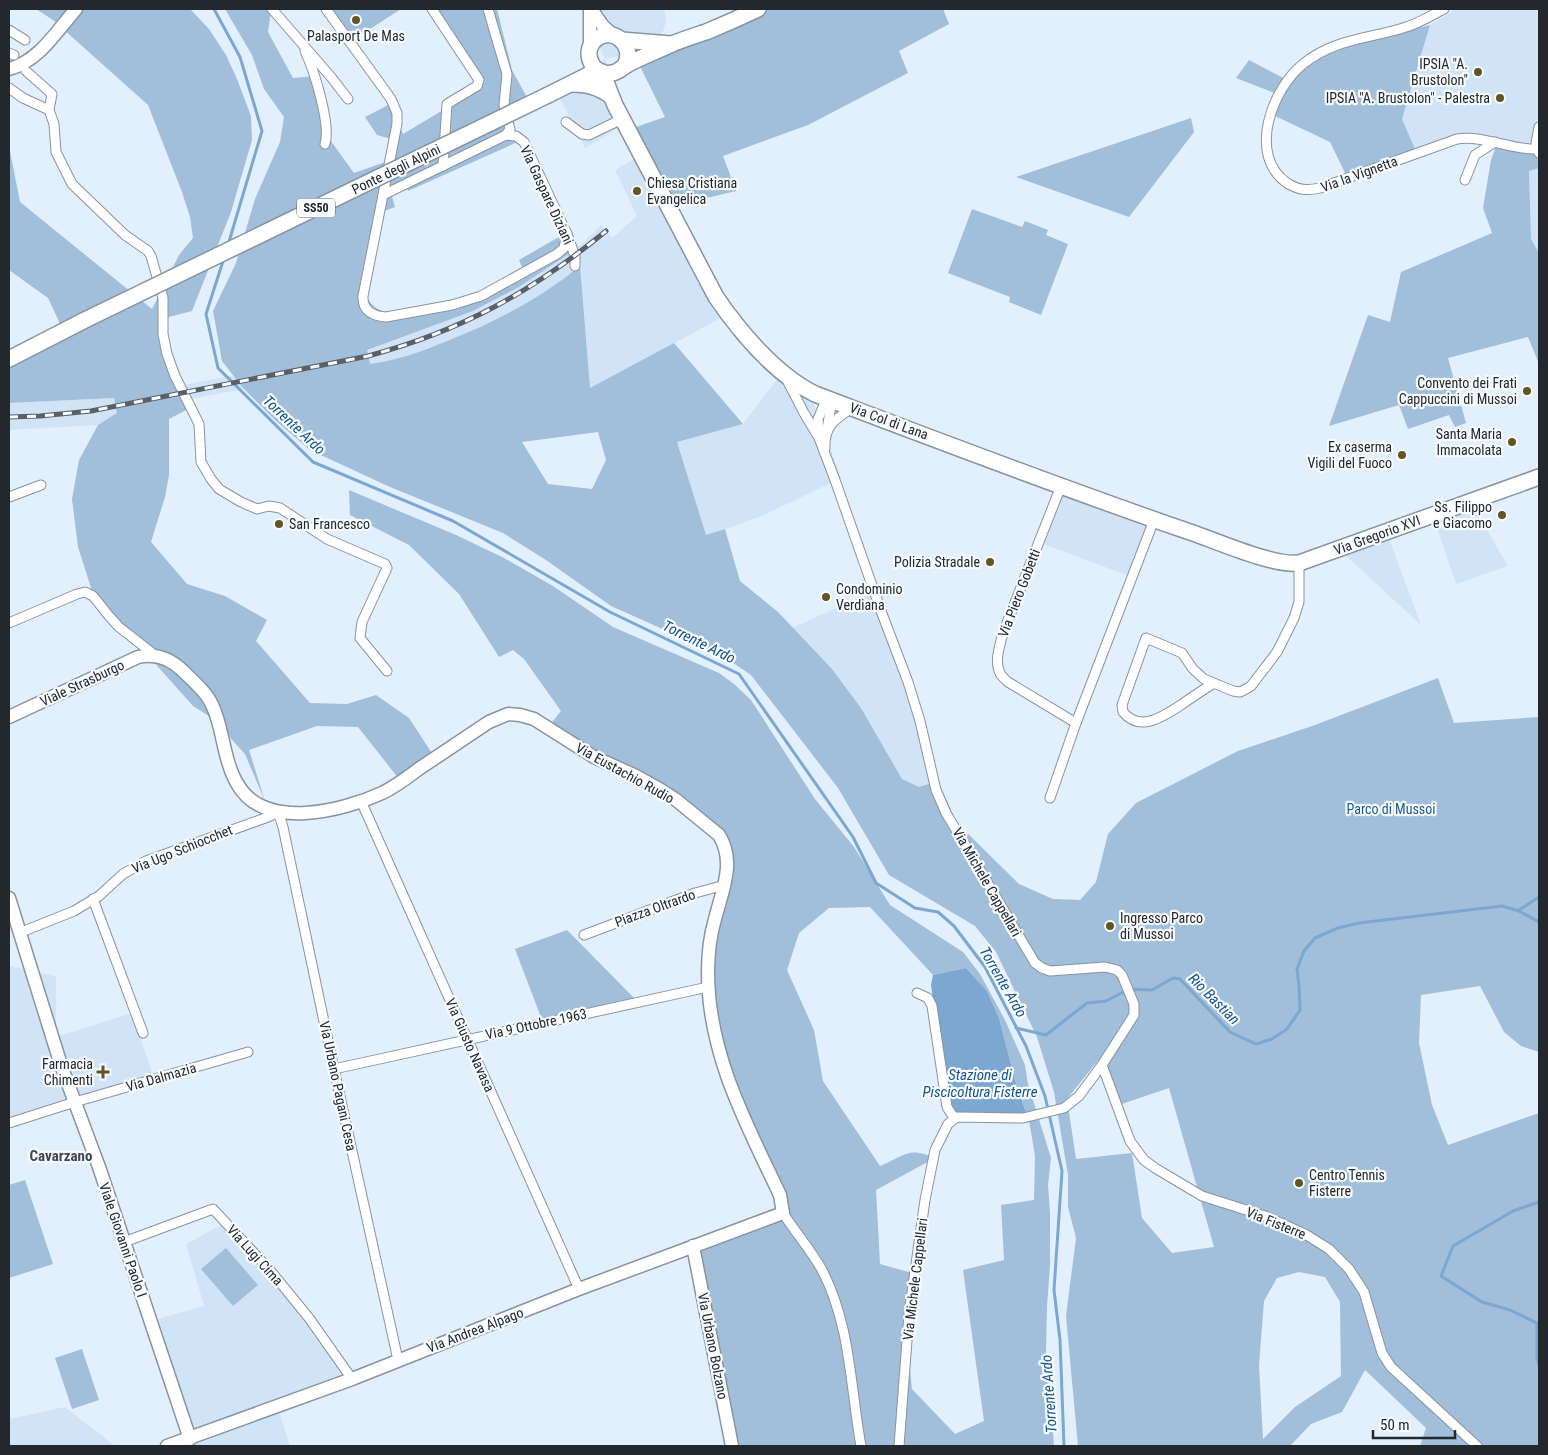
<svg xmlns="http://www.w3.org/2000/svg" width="1548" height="1455" viewBox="0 0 1548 1455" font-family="'Roboto Condensed',sans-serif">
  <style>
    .built { fill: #d1e4f7 }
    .green { fill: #a1bedb; fill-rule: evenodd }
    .water { fill: #7ca7d1 }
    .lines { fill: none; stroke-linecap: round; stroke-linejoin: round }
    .stream { stroke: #7ca7d1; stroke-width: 3 }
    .street-casing { stroke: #8894a0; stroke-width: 11 }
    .secondary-casing { stroke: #8894a0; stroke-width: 15 }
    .primary-casing { stroke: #8894a0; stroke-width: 18 }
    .street { stroke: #fff; stroke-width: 9 }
    .secondary { stroke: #fff; stroke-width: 12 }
    .primary { stroke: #fff; stroke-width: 15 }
    .rail-casing { stroke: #596068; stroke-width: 5 }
    .rail { stroke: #f8fbfe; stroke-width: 3; stroke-dasharray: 9; stroke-linecap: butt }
    .primary-bridge-casing { stroke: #8894a0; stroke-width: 18; stroke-linecap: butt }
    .primary-bridge { stroke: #fff; stroke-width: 15 }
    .poi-dot { fill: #615623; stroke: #f8fbfe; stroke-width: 2 }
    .labels { text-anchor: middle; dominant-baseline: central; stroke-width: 4.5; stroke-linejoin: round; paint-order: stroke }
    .shield { fill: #f8fbfe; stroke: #63676c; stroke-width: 1 }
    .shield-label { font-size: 12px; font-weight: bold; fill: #23282d }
    .poi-label { font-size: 14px; fill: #23282d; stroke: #f8fbfe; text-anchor: end }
    .street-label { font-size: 14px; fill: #23282d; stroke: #f8fbfe }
    .park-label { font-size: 14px; fill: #1a5a8f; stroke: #f8fbfe }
    .water-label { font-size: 15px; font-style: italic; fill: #125489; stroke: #f8fbfe }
    .neighbourhood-label { font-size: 15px; font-weight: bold; fill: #3d4852; stroke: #f8fbfe }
  </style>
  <rect width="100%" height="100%" fill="#e2effd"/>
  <g class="built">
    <polygon points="588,9 664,9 666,21 659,46 605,59 630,121 585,148 554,87 605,59 593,32"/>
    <polygon points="1456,9 1539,9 1539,119 1534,144 1463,136 1415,149 1402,119 1430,25"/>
    <polygon points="648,151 659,171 664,186 730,313 590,389 579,266 556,285 529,303 504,316 456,338 398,359 118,413 98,425 9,430 9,403 115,398 367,350 473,311 519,287 547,269 583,243 601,225 612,238 637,216 615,170"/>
    <polygon points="1539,168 1539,253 1531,239 1529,171"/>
    <polygon points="785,369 807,385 841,478 764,515 706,536 677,442 743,424"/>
    <polygon points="1058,481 1152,516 1129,576 1035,541"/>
    <polygon points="1470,502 1508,566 1456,584 1433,516"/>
    <polygon points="1387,533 1421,625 1341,551"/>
    <polygon points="880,588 927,734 938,781 919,788 902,779 861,708 832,669 792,628"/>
    <polygon points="9,966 56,976 56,1037 132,1013 155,1081 9,1126"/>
    <polygon points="223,1224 352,1376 277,1404 290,1446 191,1446 186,1437 147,1322 204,1306 186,1244"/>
    <polygon points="65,1407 115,1446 9,1446 9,1419"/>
  </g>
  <g class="green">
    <polygon points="36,9 190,9 209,29 226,55 237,79 251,116 252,140 231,212 192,311 161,319 164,347 190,408 169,419 169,475 165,497 151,542 187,584 225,596 267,620 256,641 310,703 347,704 376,695 409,718 437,761 403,784 358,727 317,726 249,750 265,801 245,754 212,718 193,706 93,594 78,547 72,499 79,460 98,425 117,413 114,398 9,403 9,351 62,328 48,298 9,270 9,146 20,202 152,309 179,255 193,238 190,217 182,192 148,105 53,20"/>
    <path d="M225,9H270L271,11L268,32L293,78L316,76L328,137L354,173L388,161L391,139L377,135L365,117L396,101L399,125L403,134L480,88L428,9H497L512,70L529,101L506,112L520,141L408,191L406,184L390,189L395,207L374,215C372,228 361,276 362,284C366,300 374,311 389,312L444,304L481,293L523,269L519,260L564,234L572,252L519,287L473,311L367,350L370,364C396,361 422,351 447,341C496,322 539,299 580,266L590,388L674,343L743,424L677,442L706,535L725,529L740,581L778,612L832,669L861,708L902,779L919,787L938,781L957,823L1019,884L1053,899L1080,900L1096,882L1108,834L1136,803L1238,751L1315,725L1438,678L1454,723L1539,717V1052L1521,1046L1504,1032L1480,986L1421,995L1419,1043L1432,1105L1448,1145L1539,1113V1446H1420L1426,1428L1365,1370L1342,1412L1311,1424L1290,1446H1078L1066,1316L1076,1238L1068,1207V1175L1054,1092L1037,1037L996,952L975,926L889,875L838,788L751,675L723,656L611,606L546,560L503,533L390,487L310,450L275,420L243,388L222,361L213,311L236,263L255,199L280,142L284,117L264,89L252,55ZM598,432L606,460L592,489L548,484L522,442ZM1100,1058L1119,1105L1169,1088L1214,1247L1172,1253L1142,1218L1132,1153L1076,1159L1067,1099ZM1299,1272L1325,1277L1340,1302L1341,1376L1295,1407L1263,1439L1259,1365L1264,1301L1277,1278Z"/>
    <polygon points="329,9 401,9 353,40"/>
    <polygon points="761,9 943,9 949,24 899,51 908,73 808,125 723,156 736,191 673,206 659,171 636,127 665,117 633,52 659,46"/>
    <polygon points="1430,25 1402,119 1415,149 1346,175 1330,142 1273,115 1280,95 1236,78 1249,60 1289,81 1299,70 1326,51"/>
    <polygon points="1191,118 1194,132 1129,217 1016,177"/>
    <polygon points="1498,141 1534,144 1539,157 1539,168 1529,171 1531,239 1539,253 1539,364 1528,337 1448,358 1466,423 1455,427 1449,415 1408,429 1399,405 1329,426 1368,315 1390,322 1401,272 1492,233 1483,208 1491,160"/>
    <polygon points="972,209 1022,227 1025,221 1048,230 1046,235 1068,244 1041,315 1009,302 1010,297 948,273"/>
    <path d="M349,490L456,535L504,558L553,586L613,627L719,673L734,684L751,700L815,799L854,847L890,905L963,952L980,974L1005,1020L1025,1065L1028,1084L1051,1158L1048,1185L1050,1213V1266L1047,1306L1046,1351L1054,1446H728L691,1244L789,1212L728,1071L716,1028L710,953L729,858L718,837L651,787L549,726L561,711L524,659L513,650L499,657L459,594L409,545L350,515ZM870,907L933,975L966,968L987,991L999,1018L1017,1088L1029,1120L1035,1156L1034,1200L1001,1205L1004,1260L963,1270L984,1421L955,1434L912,1389L906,1330L912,1273L880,1264L876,1190L935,1158C907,1146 905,1156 880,1166L823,1081L814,1030L787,970L799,933L829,908Z"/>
    <polygon points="567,930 637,1001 542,1020 515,949"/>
    <polygon points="25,1180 53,1264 9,1278 9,1185"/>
    <polygon points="226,1248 258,1285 233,1306 201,1269"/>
    <polygon points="82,1349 99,1400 72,1409 55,1358"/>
  </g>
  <polygon class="water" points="966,968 987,991 999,1018 1017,1088 1029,1120 950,1117 931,985 933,975"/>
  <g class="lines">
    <g class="stream">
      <polyline points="214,9 240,57 262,131 228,245"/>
      <polyline points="224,258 206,314 218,368 313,462 453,521 610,612 739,674 853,837 876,883 915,908 938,912 954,926 985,967 1026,1046 1045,1096 1062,1171 1054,1290 1060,1340 1064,1446"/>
      <polyline points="1519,910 1539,897"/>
      <polyline points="1016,1028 1046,1035 1087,1003 1106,1001 1129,989 1152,990 1173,978 1180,979 1230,1032 1256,1044 1272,1039 1287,1029 1300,1010 1299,986 1297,969 1304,951 1315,938 1338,928 1359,923 1502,906 1519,911 1539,922"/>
      <polyline points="1539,1202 1513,1211 1453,1246 1441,1276 1482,1302 1510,1310 1537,1323 1537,1358 1539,1365"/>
    </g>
    <defs>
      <g id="street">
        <polyline points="272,9 331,77 348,99"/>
        <path d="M326,9L391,99L397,113V124L363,296C362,311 373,316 386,317L452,305L481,296L557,254L564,248L567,234"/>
        <polyline points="432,9 479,80 477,86 447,104 443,166"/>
        <polyline points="488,9 507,74 504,105 510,129 506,135"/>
        <path d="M1444,9C1430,16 1418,24 1403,28C1367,39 1334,39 1303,64C1272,89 1247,155 1287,183C1298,190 1307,191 1320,188L1457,139C1484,135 1510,150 1537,149"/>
        <polyline points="9,30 25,40"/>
        <path d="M305,51C314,70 331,124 325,144"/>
        <polyline points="9,53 14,55"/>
        <polyline points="26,71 52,94 49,110"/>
        <polyline points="9,88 23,98 49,110 54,124 56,152 72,184 125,235 148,251 151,256 163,298 163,334 167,354 175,376 199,424 201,462 211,479 219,489 241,502 257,509 269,506 280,508 327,539 385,564 387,568 362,622 360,638 387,671"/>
        <polyline points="566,122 582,134 589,135 622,119"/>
        <polyline points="1539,127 1536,143 1539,153"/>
        <polyline points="1465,180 1475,155 1495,142"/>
        <polyline points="383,195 506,135 516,136 524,142 567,234 575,256 575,266"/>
        <polyline points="786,378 804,413 819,438 835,480 881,611 908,682 920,721 936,790 946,813 1035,963 1042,968 1050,971 1105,967 1117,970 1122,975 1134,1004 1134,1015 1102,1065 1079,1096 1064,1108 1023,1118 957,1117 948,1124 935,1150 925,1200 909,1314 899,1446"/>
        <polyline points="827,429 832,400"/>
        <polyline points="819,435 818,419 827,398"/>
        <path d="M825,448C824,426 835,419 852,408"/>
        <path d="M1061,486L1003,633C1000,645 994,661 1000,673C1001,676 1005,679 1008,682L1076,723L1154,520"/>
        <polyline points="9,497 41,485"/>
        <polyline points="9,623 77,594 85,592 93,596 109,616 119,627 156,656"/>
        <path d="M1214,683C1203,690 1192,697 1181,705C1164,716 1140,733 1123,712L1122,705L1146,638L1182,653L1193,669L1204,679L1233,691L1240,692L1246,689L1251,686L1277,652L1294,618L1299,602V563"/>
        <polyline points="1050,798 1076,723"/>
        <polyline points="361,801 579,1289"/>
        <polyline points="93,899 143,1033"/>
        <polyline points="19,933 74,911 99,896 123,874 146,861 268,817 278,812 283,827 334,1069 398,1360"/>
        <polyline points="584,935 695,893 725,885"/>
        <polyline points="917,993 928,998 932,1006 947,1107 954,1118"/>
        <polyline points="1102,1065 1130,1141 1144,1160 1155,1168 1202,1196 1265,1216 1305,1234 1329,1249 1349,1269 1364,1292 1382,1353 1391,1367 1477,1446"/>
        <polyline points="334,1069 708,987"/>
        <polyline points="9,1123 75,1102 248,1052"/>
        <path d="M783,1213C795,1232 811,1250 822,1270C851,1326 850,1386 861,1446"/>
        <polyline points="124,1242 213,1209 269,1269 309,1318 352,1379"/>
      </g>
      <g id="secondary">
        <polyline points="591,9 603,26 614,36"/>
        <polyline points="590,50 590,9"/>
        <path d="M9,69C38,62 57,31 76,9"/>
        <path d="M9,717L138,657C156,653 171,659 183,671C192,680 202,688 209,699C224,725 222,759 238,785C265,831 343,811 382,793C395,787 408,777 420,768C443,753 466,737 489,722L508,714L520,715L534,719L594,757L636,776L661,790L675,799L719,835C736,862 722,891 715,919C710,936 708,954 708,972C708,1054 746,1123 780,1195L783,1213L579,1289L352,1379L167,1446"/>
        <polyline points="9,898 61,1065 99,1167 190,1439"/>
        <polyline points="693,1246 732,1446"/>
      </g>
      <g id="primary">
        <polyline points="621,40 671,44"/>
        <path d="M624,67C638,44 609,23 593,42C589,47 588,54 590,60C593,69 602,75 611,73C617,73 620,69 625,66C638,58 655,52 670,45C681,40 694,36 706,32C723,25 741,17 758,9"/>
        <path d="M602,72L615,105L716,297C740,332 776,375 815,394C939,441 1064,489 1190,532C1217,541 1272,566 1299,563L1539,477"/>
        <path d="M571,84C588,84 598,87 611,96"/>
        <polyline points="548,95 588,75 600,72"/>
        <polyline points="9,359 85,320"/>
      </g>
    </defs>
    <use href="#street" class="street-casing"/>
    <use href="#secondary" class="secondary-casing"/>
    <use href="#primary" class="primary-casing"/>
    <use href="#street" class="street"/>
    <use href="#secondary" class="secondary"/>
    <use href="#primary" class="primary"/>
    <defs>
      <path id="rail" d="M9,417L40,416L91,411L368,356C461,331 532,292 606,231"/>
    </defs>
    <use href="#rail" class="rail-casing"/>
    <use href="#rail" class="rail"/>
    <defs>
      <polyline id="primary-bridge" points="85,320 548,95"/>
    </defs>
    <use href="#primary-bridge" class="primary-bridge-casing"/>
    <use href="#primary-bridge" class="primary-bridge"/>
  </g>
  <g class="poi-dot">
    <circle cx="356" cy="20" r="5"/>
    <circle cx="1478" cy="72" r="5"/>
    <circle cx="1500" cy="98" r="5"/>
    <circle cx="637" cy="191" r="5"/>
    <circle cx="1527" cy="391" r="5"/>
    <circle cx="1512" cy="442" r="5"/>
    <circle cx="1402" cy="455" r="5"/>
    <circle cx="1502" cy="515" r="5"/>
    <circle cx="279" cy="524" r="5"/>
    <circle cx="990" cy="562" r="5"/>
    <circle cx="826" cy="597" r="5"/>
    <circle cx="1110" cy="926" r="5"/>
    <path d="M100.5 1064.5h5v5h5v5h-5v5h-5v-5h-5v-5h5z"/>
    <circle cx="1299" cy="1183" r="5"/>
  </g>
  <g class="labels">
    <rect class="shield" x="297" y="198.5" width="38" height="19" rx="4"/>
    <g class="shield-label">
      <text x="316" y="208">SS50</text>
    </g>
    <g class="poi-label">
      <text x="356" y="36" text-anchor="middle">Palasport De Mas</text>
      <text x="1468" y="64">IPSIA "A.<tspan x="1468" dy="16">Brustolon"</tspan></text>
      <text x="1490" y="98">IPSIA "A. Brustolon" - Palestra</text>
      <text x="647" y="183" text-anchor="start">Chiesa Cristiana<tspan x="647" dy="16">Evangelica</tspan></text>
      <text x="1517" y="383">Convento dei Frati<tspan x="1517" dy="16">Cappuccini di Mussoi</tspan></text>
      <text x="1502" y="434">Santa Maria<tspan x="1502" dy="16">Immacolata</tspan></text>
      <text x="1392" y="447">Ex caserma<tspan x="1392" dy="16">Vigili del Fuoco</tspan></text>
      <text x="1492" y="507">Ss. Filippo<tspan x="1492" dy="16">e Giacomo</tspan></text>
      <text x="289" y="524" text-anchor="start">San Francesco</text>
      <text x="980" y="562">Polizia Stradale</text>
      <text x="836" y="589" text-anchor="start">Condominio<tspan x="836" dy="16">Verdiana</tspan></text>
      <text x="1120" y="918" text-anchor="start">Ingresso Parco<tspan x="1120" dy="16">di Mussoi</tspan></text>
      <text x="93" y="1064">Farmacia<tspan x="93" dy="16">Chimenti</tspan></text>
      <text x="1309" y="1175" text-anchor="start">Centro Tennis<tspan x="1309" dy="16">Fisterre</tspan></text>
    </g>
    <g class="street-label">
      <text transform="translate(396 169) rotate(-26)">Ponte degli Alpini</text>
      <text transform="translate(1359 174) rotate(-20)">Via la Vignetta</text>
      <text transform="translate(547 195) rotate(65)">Via Gaspare Diziani</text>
      <text transform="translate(889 421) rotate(20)">Via Col di Lana</text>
      <text transform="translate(1377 535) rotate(-20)">Via Gregorio XVI</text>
      <text transform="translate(1019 593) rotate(-69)">Via Piero Gobetti</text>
      <text transform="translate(82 683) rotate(-25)">Viale Strasburgo</text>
      <text transform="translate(625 773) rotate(29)">Via Eustachio Rudio</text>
      <text transform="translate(182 849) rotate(-22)">Via Ugo Schiocchet</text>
      <text transform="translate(987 882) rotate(60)">Via Michele Cappellari</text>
      <text transform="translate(655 908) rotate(-20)">Piazza Oltrardo</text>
      <text transform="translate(536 1024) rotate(-12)">Via 9 Ottobre 1963</text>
      <text transform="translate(470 1045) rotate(66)">Via Giusto Navasa</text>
      <text transform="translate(161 1077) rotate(-16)">Via Dalmazia</text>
      <text transform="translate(338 1086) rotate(78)">Via Urbano Pagani Cesa</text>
      <text transform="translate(1276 1223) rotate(22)">Via Fisterre</text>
      <text transform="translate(123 1240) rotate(71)">Viale Giovanni Paolo I</text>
      <text transform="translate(255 1255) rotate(48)">Via Lugi Cima</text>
      <text transform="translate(915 1279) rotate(-83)">Via Michele Cappellari</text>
      <text transform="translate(475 1330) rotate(-21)">Via Andrea Alpago</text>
      <text transform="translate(713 1346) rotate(79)">Via Urbano Bolzano</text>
    </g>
    <g class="park-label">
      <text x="1391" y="809">Parco di Mussoi</text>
    </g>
    <g class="water-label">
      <text transform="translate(294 425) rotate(43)">Torrente Ardo</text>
      <text transform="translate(699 642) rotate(26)">Torrente Ardo</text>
      <text transform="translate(1003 982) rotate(60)">Torrente Ardo</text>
      <text transform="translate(1214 999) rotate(45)">Rio Bastian</text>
      <text x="980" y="1075">Stazione di<tspan x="980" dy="17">Piscicoltura Fisterre</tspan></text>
      <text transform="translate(1049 1394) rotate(-94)">Torrente Ardo</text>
    </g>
    <g class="neighbourhood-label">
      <text x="61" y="1156">Cavarzano</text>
    </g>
  </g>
  <rect width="1548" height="1455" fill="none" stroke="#23282d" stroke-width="20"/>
  <path d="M1373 1430v8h82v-8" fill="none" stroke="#23282d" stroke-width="2.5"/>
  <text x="1380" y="1430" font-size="15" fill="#23282d" stroke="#f8fbfe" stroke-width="4" paint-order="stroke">50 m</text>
</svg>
